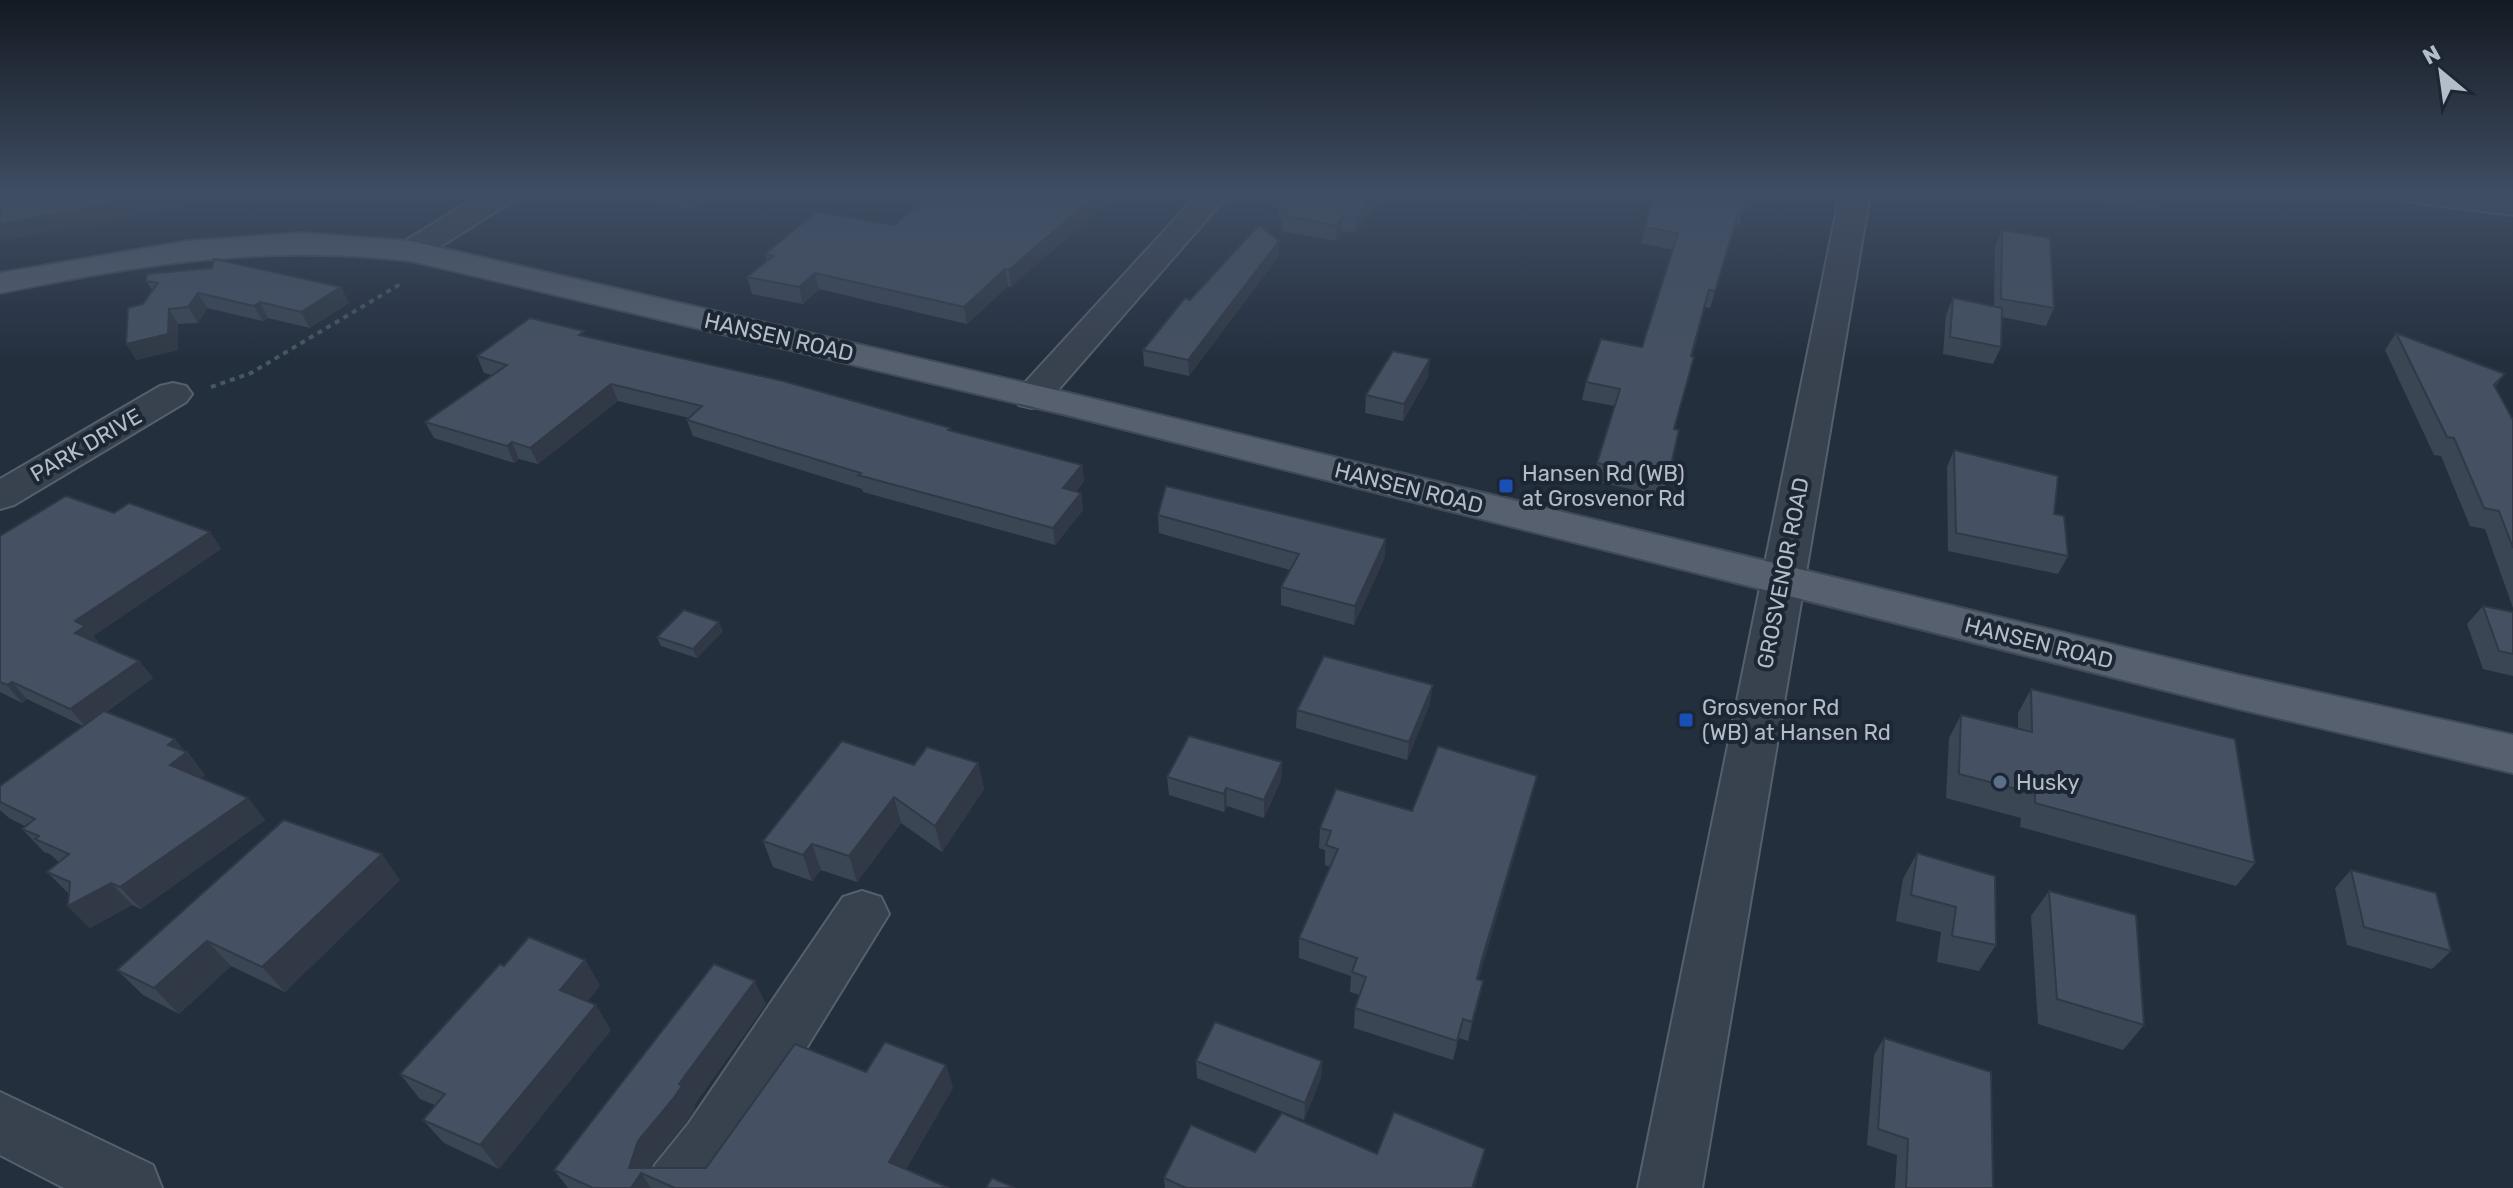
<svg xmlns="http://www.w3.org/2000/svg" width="2513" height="1188" viewBox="0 0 2513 1188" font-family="Rubik,sans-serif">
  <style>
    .green { fill: #263c3f }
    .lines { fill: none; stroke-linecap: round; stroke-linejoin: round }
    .minor-casing { stroke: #565f6c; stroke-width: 4 }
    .major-casing { stroke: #414a57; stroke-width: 4 }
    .path { stroke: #44595c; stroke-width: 4; stroke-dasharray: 5 5; stroke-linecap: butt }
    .minor { fill: #38414e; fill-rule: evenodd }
    .major { fill: #56606e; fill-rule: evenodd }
    .wall { fill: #3b4654 }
    .shaded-wall { fill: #303945 }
    .building { fill: #455162; stroke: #303945; stroke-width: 2 }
    .transit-dot { fill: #1a4fb4; stroke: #1d2633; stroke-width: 3 }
    .service-dot { fill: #5c6f8a; stroke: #1d2633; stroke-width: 3 }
    .labels { text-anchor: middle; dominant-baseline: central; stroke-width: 8; stroke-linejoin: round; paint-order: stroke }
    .street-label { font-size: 22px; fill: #b4bcc9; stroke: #1d2633 }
    .poi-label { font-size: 22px; fill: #b4bcc9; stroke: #1d2633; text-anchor: start }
  </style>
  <rect width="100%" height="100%" fill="#242f3e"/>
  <polygon class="green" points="2059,194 2158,194 2159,211"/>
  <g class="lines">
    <defs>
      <g id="minor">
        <polygon points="482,194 518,194 514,200 422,258 411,261 400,258 395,251 400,244"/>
        <polygon points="1198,194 1229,194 1045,405 1032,408 1019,405 1013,397 1019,389"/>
        <polygon points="1840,194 1870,194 1702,1188 1638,1188"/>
        <polygon points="2401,194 2488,194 2513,197 2513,215 2416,203 2405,200"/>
        <polygon points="173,383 186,386 192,394 186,402 14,505 0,509 0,479 160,386"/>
        <polygon points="862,891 881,897 889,914 733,1167 717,1188 646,1188 655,1165 689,1123 843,897"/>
        <polygon points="0,1092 153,1165 162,1188 64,1188 0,1155"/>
      </g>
      <path id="major" d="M302,233L411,241L1073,394L2239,675L2513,735V773L2239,709L1071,416L411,261C265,244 142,264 0,293V273L188,241Z"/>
    </defs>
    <use href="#minor" class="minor-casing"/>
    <use href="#major" class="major-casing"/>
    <polyline class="path" points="211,387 251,373 402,283"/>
    <use href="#minor" class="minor"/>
    <use href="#major" class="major"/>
  </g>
  <g class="wall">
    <polygon points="627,194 715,194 691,209"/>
    <polygon points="1117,194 1011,287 1008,286 967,324 819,289 803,304 752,294 747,277 767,261 765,254 894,225"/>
    <polygon points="1384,194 1356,233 1342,231 1336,241 1282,231 1282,221 1279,220 1279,205"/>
    <polygon points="1747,194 1739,225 1735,224 1710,308 1705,307 1674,429 1679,430 1663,496 1593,481 1597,463 1615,406 1582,400 1586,382 1642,347 1673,250 1641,243 1645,227"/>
    <polygon points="2002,230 2054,308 2046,326 2002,317 2001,347 1993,364 1943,354 1946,315 1953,298 1994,306 1995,247"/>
    <polygon points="1279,256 1189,376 1144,366 1143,350 1190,300"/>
    <polygon points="146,281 349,303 310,328 268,318 263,321 207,308 198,323 178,324 178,350 136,360 143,304 153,291"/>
    <polygon points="2396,333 2505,374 2495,387 2513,420 2513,608 2485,529 2470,526 2441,456 2434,455 2385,350"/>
    <polygon points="587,337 1082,465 1084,481 1076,492 1081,493 1083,510 1055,545 863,492 862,489 693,436 687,420 689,418 618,401 538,464 519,459 514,463 434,438 425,422 492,375 484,373 477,356"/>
    <polygon points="1428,377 1403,421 1365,413 1366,395"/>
    <polygon points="1954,450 2054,514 2068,556 2058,574 1948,551 1947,467"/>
    <polygon points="114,513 210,532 221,549 93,636 99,643 139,661 153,678 106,712 187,752 205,775 201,778 248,798 265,820 141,909 132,905 90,928 68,906 69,894 47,872 59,862 50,854 44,852 22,829 25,826 9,818 0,810 0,786 83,726 27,699 22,703 0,692 0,536"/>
    <polygon points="1158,515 1385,557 1354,625 1281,605 1281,587 1290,570 1159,533"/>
    <polygon points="2483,606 2513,612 2513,676 2483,669 2467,624"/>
    <polygon points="723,631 697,658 661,646 657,637"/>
    <polygon points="2031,689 2255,863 2236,886 2020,827 2021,818 1946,798 1949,738 1961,715 2018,728 2018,713"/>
    <polygon points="1430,704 1407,760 1296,728 1297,710"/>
    <polygon points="1282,762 1281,780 1264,818 1227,806 1224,812 1169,795 1167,777"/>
    <polygon points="978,763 984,789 942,852 901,823 857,882 821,870 812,881 773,867 763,841 914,765"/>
    <polygon points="1532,796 1478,979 1483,981 1468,1041 1459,1038 1453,1060 1354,1028 1355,1008 1360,995 1350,992 1351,976 1299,958 1299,938 1330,867 1325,865 1325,850 1319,848 1320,828 1412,811"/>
    <polygon points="1917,853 1996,945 1979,971 1937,962 1941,932 1896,921 1903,879"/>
    <polygon points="2351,870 2451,951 2432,969 2347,945 2335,888"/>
    <polygon points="400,880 285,992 231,966 179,1014 143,995 117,970"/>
    <polygon points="2049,891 2144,1025 2123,1050 2038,1024 2031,916"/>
    <polygon points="585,960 600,986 587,1001 611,1030 499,1169 444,1143 423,1120 435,1105 420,1099 400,1074 504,966"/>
    <polygon points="766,1004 694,1105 695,1108 687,1121 653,1163 651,1168 706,1168 866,1072 946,1065 953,1088 906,1169 949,1188 568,1188 554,1170"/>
    <polygon points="1884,1038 1993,1188 1895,1188 1897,1155 1867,1145 1874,1055"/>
    <polygon points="1196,1061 1322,1061 1321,1078 1304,1120 1197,1078"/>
    <polygon points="1485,1149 1474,1188 1165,1188 1164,1178 1255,1152 1377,1154"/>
  </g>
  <g class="shaded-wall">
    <polygon points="160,194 180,194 182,207 3,241 0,237 0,224"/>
    <polygon points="692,194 715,194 691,209 687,196"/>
    <polygon points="1097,194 1117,194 1011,287 1009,270"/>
    <polygon points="1374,194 1384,194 1356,233 1357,218"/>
    <polygon points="1343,215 1342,231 1336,241 1336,226"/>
    <polygon points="1279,241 1279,256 1189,376 1188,360"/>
    <polygon points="1005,269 1008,286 967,324 964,307"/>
    <polygon points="815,273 819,289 803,304 799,287"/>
    <polygon points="341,287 349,303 310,328 301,312"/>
    <polygon points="198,293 207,308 198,323 188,307"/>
    <polygon points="260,302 268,318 263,321 254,306"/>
    <polygon points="169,309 178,324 178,350 136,360 126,344"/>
    <polygon points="1430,359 1428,377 1403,421 1404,404"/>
    <polygon points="611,384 618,401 538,464 530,448"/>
    <polygon points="512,442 519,459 514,463 507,446"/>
    <polygon points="1082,465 1084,481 1065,505 1063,488"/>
    <polygon points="1081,493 1083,510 1055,545 1053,528"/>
    <polygon points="210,532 221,549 93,636 99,643 75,633 75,621"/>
    <polygon points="1386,539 1385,557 1354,625 1355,606"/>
    <polygon points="719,622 723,631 697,658 693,649"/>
    <polygon points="139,661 153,678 85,726 70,709"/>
    <polygon points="12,682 27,699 22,703 7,685"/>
    <polygon points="1433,685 1430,704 1407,760 1409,742"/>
    <polygon points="175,739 205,775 189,788 170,765 168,745"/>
    <polygon points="1282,762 1281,780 1264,818 1264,800"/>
    <polygon points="978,763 984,789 942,852 935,826"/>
    <polygon points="1537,776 1532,796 1473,999 1482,959"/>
    <polygon points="1226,788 1227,806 1224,812 1224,794"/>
    <polygon points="894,797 901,823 857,882 849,856"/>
    <polygon points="248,798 265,820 141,909 120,887"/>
    <polygon points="812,844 821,870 812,881 803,855"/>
    <polygon points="382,854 400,880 285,992 262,967"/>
    <polygon points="111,883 132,905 90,928 68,906"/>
    <polygon points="207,941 231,966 179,1014 154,988"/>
    <polygon points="585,960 600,986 576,1015 560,990"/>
    <polygon points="755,981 766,1004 694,1105 695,1108 687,1121 653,1163 648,1176 641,1173 651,1188 631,1188 629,1168 638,1141"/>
    <polygon points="1483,981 1479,1001 1468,1041 1472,1022"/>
    <polygon points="596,1005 611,1030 499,1169 480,1145"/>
    <polygon points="1463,1019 1459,1038 1453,1060 1457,1041"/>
    <polygon points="1322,1061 1321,1078 1304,1120 1305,1103"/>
    <polygon points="946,1065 953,1088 898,1183 889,1162"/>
    <polygon points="1485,1149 1474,1188 1472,1188"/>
  </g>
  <g class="building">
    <polygon points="0,194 160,194 0,224"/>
    <polygon points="676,194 692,194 687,196"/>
    <polygon points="933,194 1097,194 1009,270 1005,269 964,307 815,273 799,287 747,277 773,256 765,254 816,212 894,225"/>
    <polygon points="1288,194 1374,194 1357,218 1343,215 1336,226 1282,215 1289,207 1279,205"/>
    <polygon points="1656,194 1747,194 1744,208 1740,208 1715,291 1709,290 1691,356 1694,357 1674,429 1679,430 1668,478 1597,463 1620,389 1586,382 1601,339 1642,347 1678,233 1645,227"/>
    <polygon points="1259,225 1279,241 1188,360 1143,350 1185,298 1190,300"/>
    <polygon points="2002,230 2050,238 2054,308 2001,299"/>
    <polygon points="214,259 341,287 301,312 260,302 254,306 198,293 188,307 169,309 168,334 126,344 128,308 143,304 158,283 146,281 147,274 212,268"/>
    <polygon points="1953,298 2002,308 2001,347 1950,337"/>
    <polygon points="530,318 584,331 579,335 783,381 950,428 948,430 1082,465 1063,488 1081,493 1053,528 858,475 861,473 687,420 702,406 611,384 530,448 512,442 507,446 425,422 507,365 477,356"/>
    <polygon points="2396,333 2505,374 2494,385 2513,420 2513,548 2499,511 2484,508 2454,438 2447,437"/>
    <polygon points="1393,351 1430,359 1404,404 1366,395"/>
    <polygon points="1954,450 2058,476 2054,514 2064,516 2068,556 1956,533"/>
    <polygon points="1166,486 1386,539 1355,606 1281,587 1299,554 1158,515"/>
    <polygon points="66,496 114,513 129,503 210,532 75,621 85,626 75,633 139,661 70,709 12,682 7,685 0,682 0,536"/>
    <polygon points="2483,606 2513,612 2513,654 2499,651"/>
    <polygon points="684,610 719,622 693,649 657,637"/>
    <polygon points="1324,656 1433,685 1409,742 1297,710"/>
    <polygon points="2031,689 2235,739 2255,863 2035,803 2035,794 1959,774 1961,715 2032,732"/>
    <polygon points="104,711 175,739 168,745 187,752 170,765 248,798 120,887 111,883 68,906 70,882 47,872 69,854 35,839 39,836 22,829 35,819 0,802 0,786"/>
    <polygon points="1189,736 1282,762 1264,800 1226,788 1224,794 1167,777"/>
    <polygon points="842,741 914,765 927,747 978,763 935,826 894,797 849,856 812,844 803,855 763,841"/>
    <polygon points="1438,746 1537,776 1482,959 1477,979 1483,981 1472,1022 1463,1019 1457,1041 1355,1008 1366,977 1352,972 1357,958 1299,938 1338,849 1326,845 1331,831 1320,828 1336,789 1412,811"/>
    <polygon points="284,820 382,854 262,967 207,941 154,988 117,970"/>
    <polygon points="1917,853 1995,876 1996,945 1952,936 1956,907 1911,895"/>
    <polygon points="2351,870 2436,893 2451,951 2364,927"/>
    <polygon points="2049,891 2136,915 2144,1025 2057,999"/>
    <polygon points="529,937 585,960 560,990 596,1005 480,1145 423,1120 445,1094 400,1074 500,964 504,966"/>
    <polygon points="714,964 755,981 679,1084 682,1086 673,1099 638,1141 629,1168 706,1168 795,1044 866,1072 885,1042 946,1065 889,1162 949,1188 675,1188 641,1173 631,1188 593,1188 554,1170"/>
    <polygon points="1215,1022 1322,1061 1305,1103 1196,1061"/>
    <polygon points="1884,1038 1991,1072 1993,1188 1906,1188 1908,1139 1878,1129"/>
    <polygon points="1394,1112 1485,1149 1472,1188 1186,1188 1164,1178 1191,1125 1255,1152 1282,1113 1377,1154"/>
    <polygon points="992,1178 1015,1188 986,1188"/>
  </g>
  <linearGradient id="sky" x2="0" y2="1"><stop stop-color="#141a22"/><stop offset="0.54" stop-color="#3f4d63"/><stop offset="1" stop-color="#3f4d63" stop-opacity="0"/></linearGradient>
  <rect width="2513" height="360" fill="url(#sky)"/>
  <g class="transit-dot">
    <rect x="1498" y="478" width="16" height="16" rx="4"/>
    <rect x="1678" y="712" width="16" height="16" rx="4"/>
  </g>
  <circle class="service-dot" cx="2000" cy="782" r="8"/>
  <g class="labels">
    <g class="street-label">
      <text transform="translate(779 337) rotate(13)">HANSEN ROAD</text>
      <text transform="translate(86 445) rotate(-30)">PARK DRIVE</text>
      <text transform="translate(1409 488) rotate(14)">HANSEN ROAD</text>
      <text transform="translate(1783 573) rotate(-79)">GROSVENOR ROAD</text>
      <text transform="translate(2039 643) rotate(14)">HANSEN ROAD</text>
    </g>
    <g class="poi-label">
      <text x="1522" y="473">Hansen Rd (WB)<tspan x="1522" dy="25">at Grosvenor Rd</tspan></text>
      <text x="1702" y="707">Grosvenor Rd<tspan x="1702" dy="25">(WB) at Hansen Rd</tspan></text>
      <text x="2016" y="782">Husky</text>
    </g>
  </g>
  <g transform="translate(2441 72) rotate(331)" stroke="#1d2633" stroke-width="6" paint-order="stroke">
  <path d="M0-6L14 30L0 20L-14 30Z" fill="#b4bcc9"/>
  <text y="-12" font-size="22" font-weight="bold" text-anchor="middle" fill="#b4bcc9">N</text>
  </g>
</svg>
